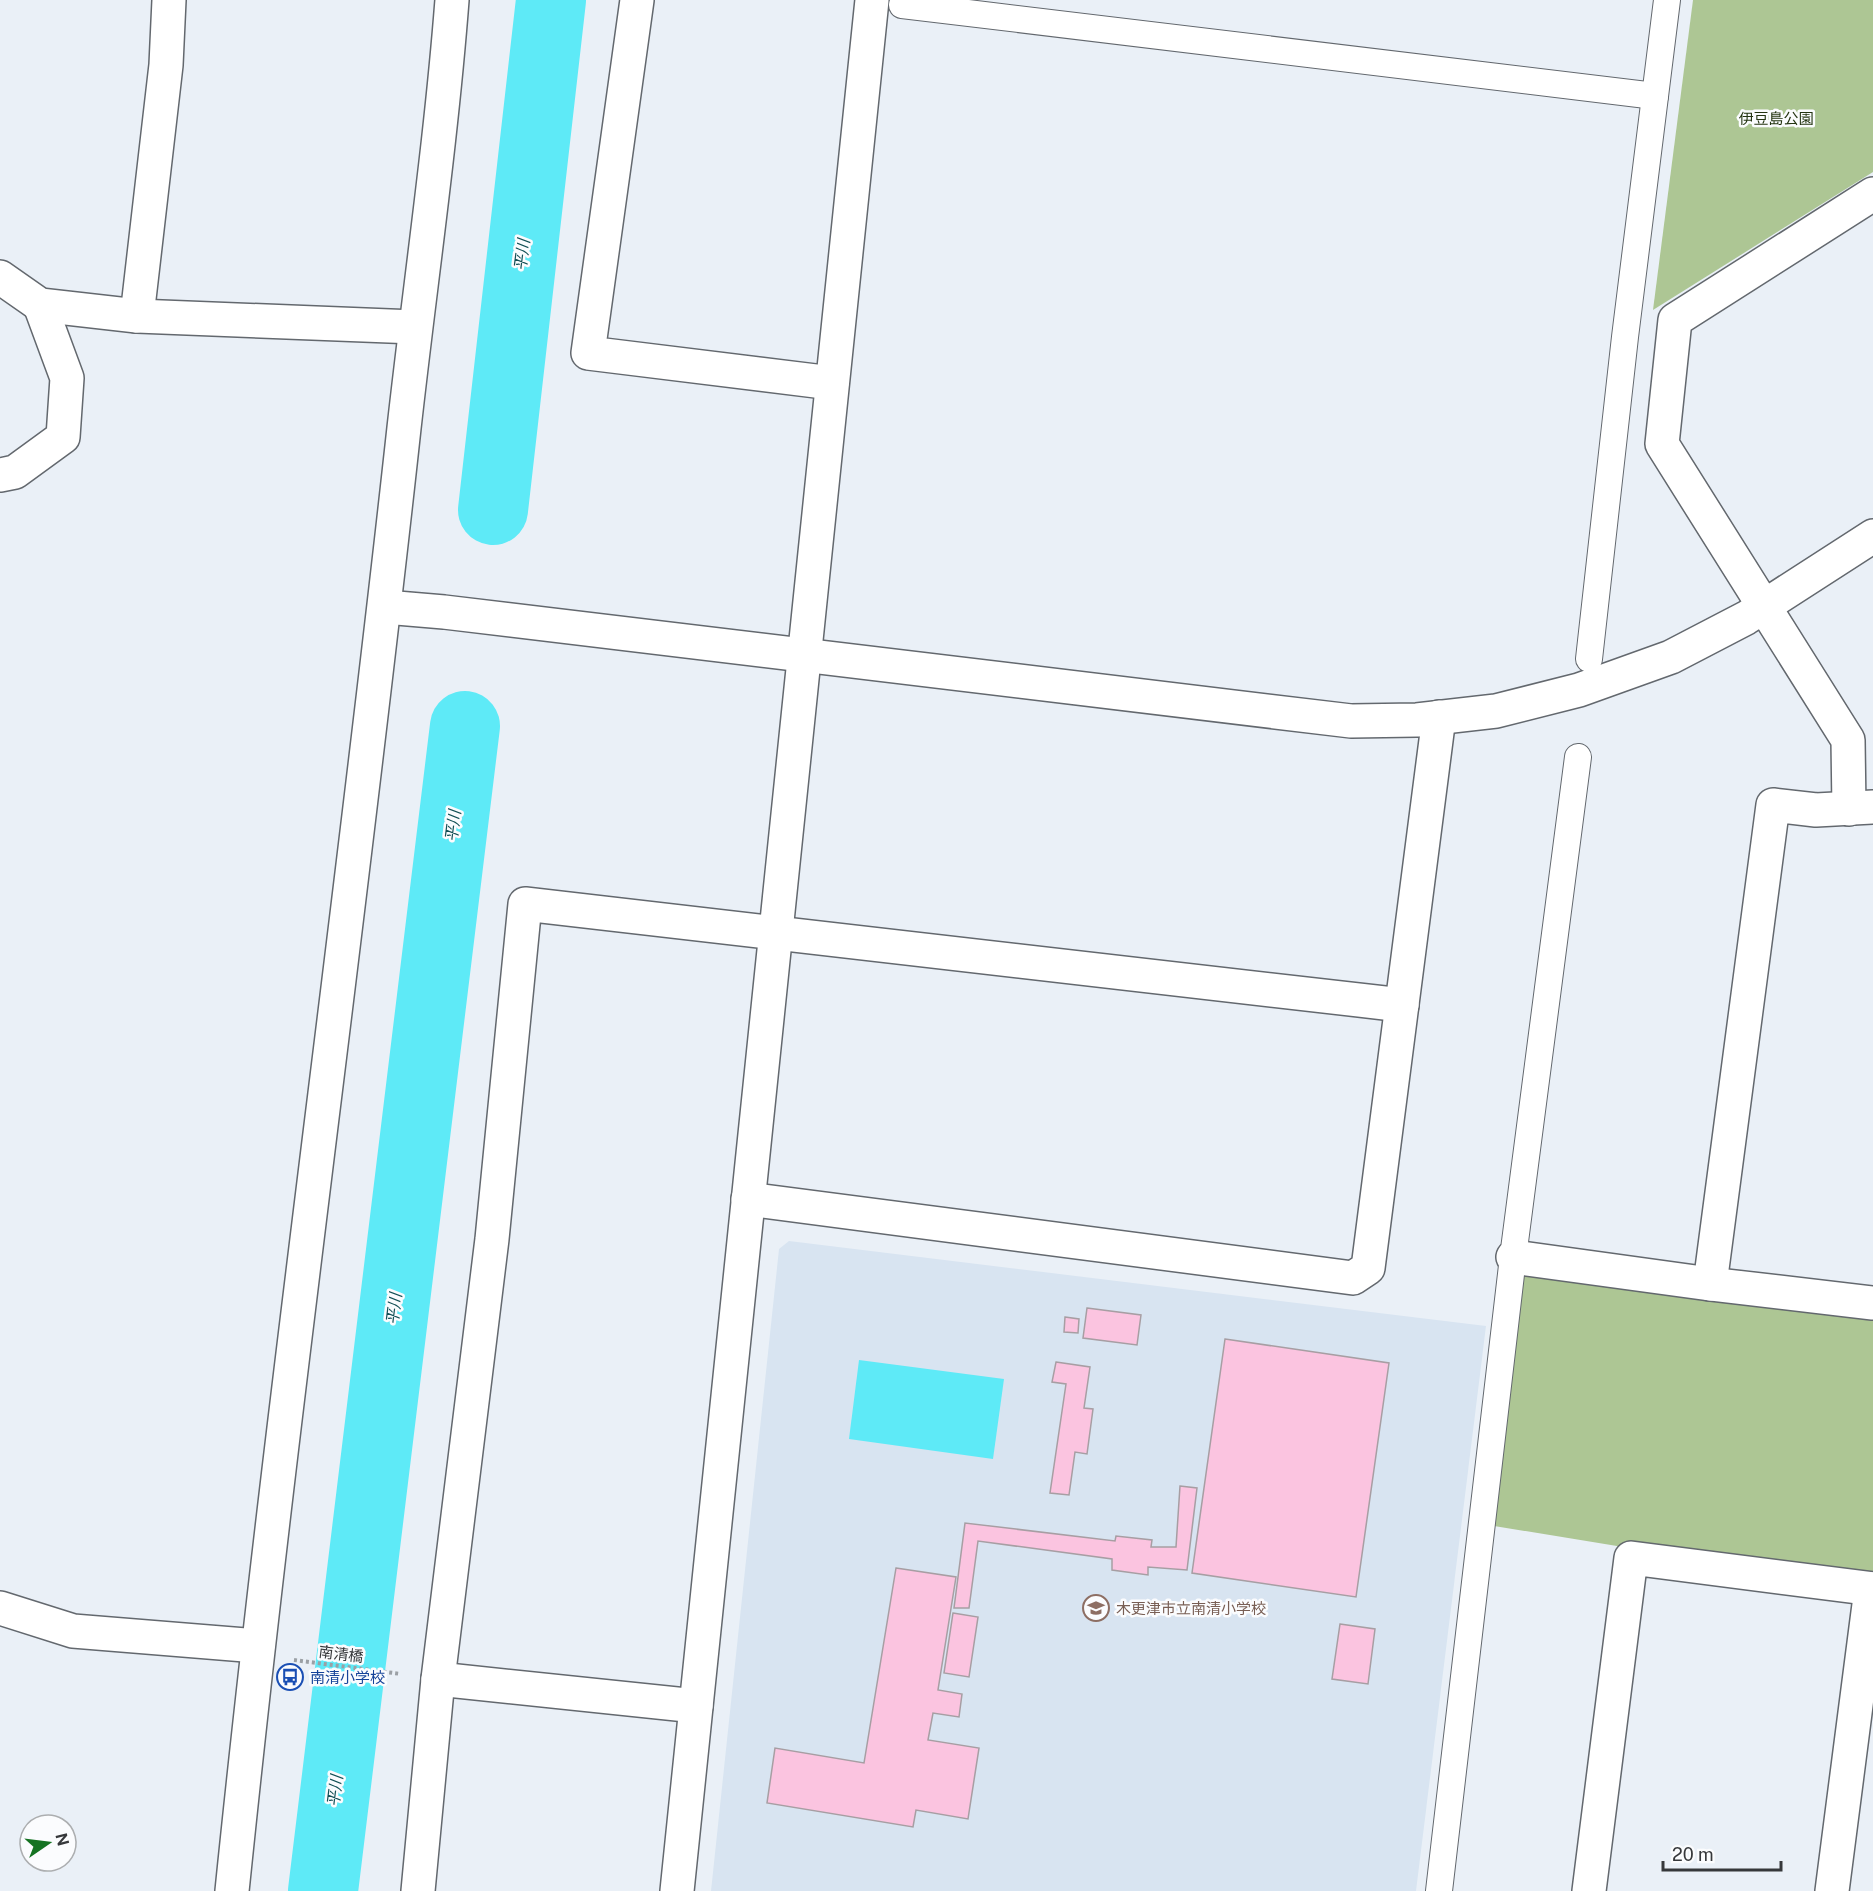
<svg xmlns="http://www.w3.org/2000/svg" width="1873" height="1891" viewBox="0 0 1873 1891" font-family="'Public Sans','Noto Sans JP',sans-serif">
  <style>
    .built { fill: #d8e4f1 }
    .green { fill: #adc694 }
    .water { fill: #5eeaf7 }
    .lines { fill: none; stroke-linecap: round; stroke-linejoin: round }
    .river { stroke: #5eeaf7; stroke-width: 70 }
    .building { fill: #fbc4e0; stroke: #a79ea3; stroke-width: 1.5 }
    .pedestrian-casing { stroke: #63686e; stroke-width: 28 }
    .minor-casing { stroke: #63686e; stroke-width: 36 }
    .tertiary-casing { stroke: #63686e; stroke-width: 36 }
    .path { stroke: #9ba0a5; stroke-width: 4; stroke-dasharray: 3 3; stroke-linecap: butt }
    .pedestrian { stroke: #fff; stroke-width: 26 }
    .minor { stroke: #fff; stroke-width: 33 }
    .tertiary { stroke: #fff; stroke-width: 33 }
    .labels { text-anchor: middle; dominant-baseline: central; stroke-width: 5; stroke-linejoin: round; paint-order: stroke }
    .park-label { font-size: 15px; fill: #243411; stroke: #fbfcfe }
    .education-label { font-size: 15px; fill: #785e54; stroke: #fbfcfe; text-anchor: start }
    .street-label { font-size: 15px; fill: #36383b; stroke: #fbfcfe }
    .transit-label { font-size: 15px; fill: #164399; stroke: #fbfcfe; text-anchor: start }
    .water-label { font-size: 16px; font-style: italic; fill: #124f55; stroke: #fbfcfe }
  </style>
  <rect width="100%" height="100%" fill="#eaf0f7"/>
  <polygon class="built" points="789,1241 1486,1326 1416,1891 711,1891 779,1249"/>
  <g class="green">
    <polygon points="1693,0 1873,0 1873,172 1653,310"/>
    <polygon points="1513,1257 1873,1303 1873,1588 1482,1524"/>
  </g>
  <polygon class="water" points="859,1360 1004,1379 993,1459 849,1439"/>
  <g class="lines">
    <g class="river">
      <polyline points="493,510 551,0"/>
      <polyline points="323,1891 465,726"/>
    </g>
  </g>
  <g class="building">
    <polygon points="1087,1308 1141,1315 1137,1345 1083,1338"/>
    <polygon points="1065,1317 1079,1319 1078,1333 1064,1332"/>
    <polygon points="1225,1339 1389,1363 1356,1597 1192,1573"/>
    <polygon points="1056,1362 1090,1367 1084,1408 1093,1409 1087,1454 1075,1452 1069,1495 1050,1493 1066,1384 1052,1382"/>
    <polygon points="1180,1486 1197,1488 1187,1570 1148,1567 1148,1575 1112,1570 1112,1559 978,1541 969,1608 954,1608 965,1523 1115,1541 1116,1536 1152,1540 1151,1547 1176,1547"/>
    <polygon points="896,1568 956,1577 938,1690 962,1694 959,1717 933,1713 928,1740 979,1748 968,1819 916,1810 913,1827 767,1803 775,1748 864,1763"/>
    <polygon points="953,1613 978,1617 969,1677 944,1673"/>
    <polygon points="1340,1624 1375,1629 1368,1684 1332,1679"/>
  </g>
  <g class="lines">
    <defs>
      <g id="pedestrian">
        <polyline points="902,5 1655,96"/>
        <polyline points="1589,659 1625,337 1667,0"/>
        <polyline points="1439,1891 1513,1257 1578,757"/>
      </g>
      <g id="minor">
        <polyline points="637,0 588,353 832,383"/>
        <polyline points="0,277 40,305 137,316 415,327"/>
        <polyline points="137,316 166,65 169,0"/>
        <polyline points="0,475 15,472 63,437 67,378 40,305"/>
        <polyline points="1849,809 1848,740 1662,444 1675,320 1873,194"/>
        <polyline points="748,1199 1353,1278 1368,1268 1439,717"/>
        <polyline points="1513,1257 1710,1284 1873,1303"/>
        <polyline points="1710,1284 1773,805 1816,810 1873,807"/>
        <polyline points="0,1608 73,1631 258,1646"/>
        <polyline points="438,1679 696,1706"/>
        <polyline points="418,1891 438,1679 492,1239 525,904 1402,1005"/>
        <polyline points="1589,1891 1631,1558 1873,1589"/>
        <polyline points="1832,1891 1871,1589"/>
      </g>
      <g id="tertiary">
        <polyline points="385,607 444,612 1351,721 1417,720 1496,711 1579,690 1671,657 1746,618 1873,536"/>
        <path d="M232,1891C282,1402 351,916 404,428C420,285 441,143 452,0"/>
        <polyline points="677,1891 872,0"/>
      </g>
    </defs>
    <use href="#pedestrian" class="pedestrian-casing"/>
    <use href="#minor" class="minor-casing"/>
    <use href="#tertiary" class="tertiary-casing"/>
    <polyline class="path" points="294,1660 401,1674"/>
    <use href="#pedestrian" class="pedestrian"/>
    <use href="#minor" class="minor"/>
    <use href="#tertiary" class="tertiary"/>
  </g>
  <defs>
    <symbol id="school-ring" viewBox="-11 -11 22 22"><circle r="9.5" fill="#fbfcfe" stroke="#8d6e63" stroke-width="1.5"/><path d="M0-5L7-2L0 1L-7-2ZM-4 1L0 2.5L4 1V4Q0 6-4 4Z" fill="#8d6e63"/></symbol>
    <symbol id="bus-ring" viewBox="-11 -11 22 22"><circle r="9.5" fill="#fbfcfe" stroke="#1a4fb4" stroke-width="1.5"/><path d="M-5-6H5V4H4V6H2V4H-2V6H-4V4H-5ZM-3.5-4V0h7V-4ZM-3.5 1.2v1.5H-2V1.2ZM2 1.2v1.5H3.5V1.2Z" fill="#1a4fb4"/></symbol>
  </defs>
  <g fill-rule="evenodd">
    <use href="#school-ring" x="1081" y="1593" width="30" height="30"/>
    <use href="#bus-ring" x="275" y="1662" width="30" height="30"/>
  </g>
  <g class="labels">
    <g class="park-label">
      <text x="1776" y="118">伊豆島公園</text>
    </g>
    <g class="education-label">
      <text x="1116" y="1608">木更津市立南清小学校</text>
    </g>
    <g class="street-label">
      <text transform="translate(341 1654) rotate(7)">南清橋</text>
    </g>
    <g class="transit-label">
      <text x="310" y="1677">南清小学校</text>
    </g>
    <g class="water-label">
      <text transform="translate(522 255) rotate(-83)">平川</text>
      <text transform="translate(453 826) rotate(-83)">平川</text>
      <text transform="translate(394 1309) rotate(-83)">平川</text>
      <text transform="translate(335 1791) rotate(-83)">平川</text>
    </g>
  </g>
  <g transform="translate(48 1843) rotate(76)"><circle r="28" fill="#fbfcfe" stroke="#acaeb0" stroke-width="1.5"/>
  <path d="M0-4.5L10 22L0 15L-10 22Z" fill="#157322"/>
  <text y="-9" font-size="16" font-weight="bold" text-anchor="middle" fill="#36383b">N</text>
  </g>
  <path d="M1663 1861v9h118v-9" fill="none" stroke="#36383b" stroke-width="3"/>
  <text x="1672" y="1861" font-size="18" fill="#36383b" stroke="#fbfcfe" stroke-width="4.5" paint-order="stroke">20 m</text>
</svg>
